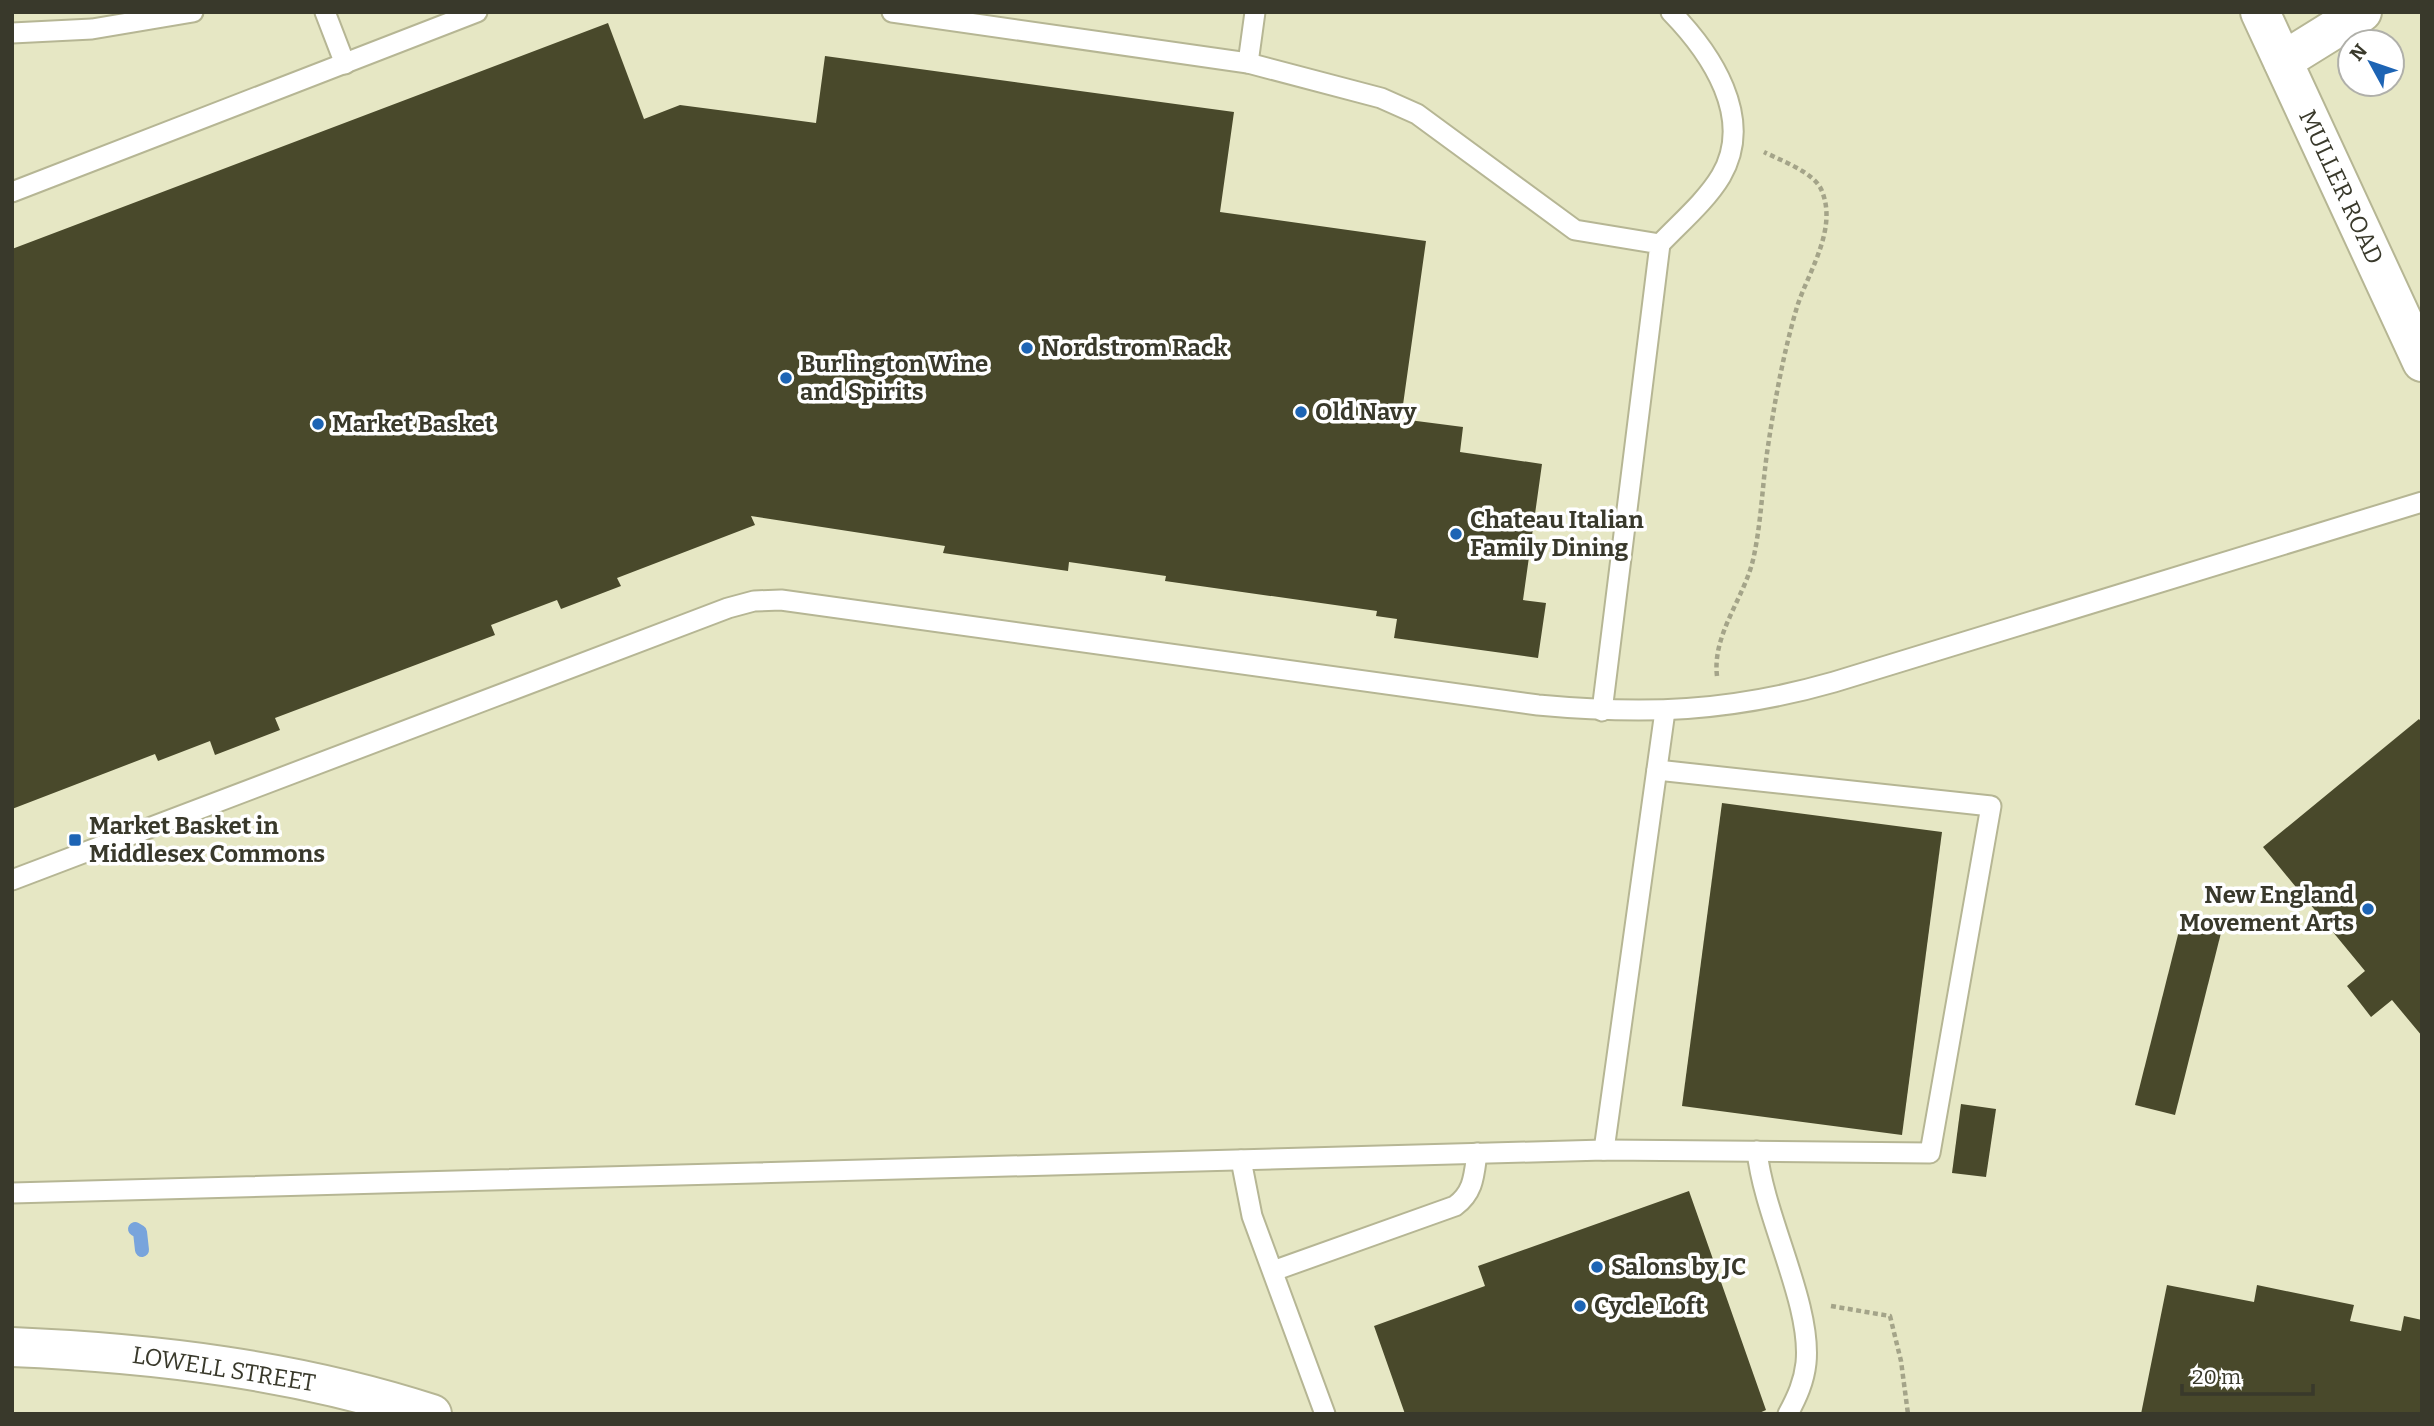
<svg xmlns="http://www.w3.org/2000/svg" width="2434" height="1426" viewBox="0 0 2434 1426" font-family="Bitter,serif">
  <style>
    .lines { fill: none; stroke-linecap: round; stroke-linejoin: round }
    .stream { stroke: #78a4dc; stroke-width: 14 }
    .building { fill: #49492b }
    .lane-casing { stroke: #b6b694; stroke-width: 23 }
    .street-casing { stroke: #b6b694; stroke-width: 42 }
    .secondary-casing { stroke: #b6b694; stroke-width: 42 }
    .path { stroke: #a4a489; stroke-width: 4.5; stroke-dasharray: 5 3.5; stroke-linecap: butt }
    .lane { stroke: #fff; stroke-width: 19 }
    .street { stroke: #fff; stroke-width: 38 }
    .secondary { stroke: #fff; stroke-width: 38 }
    .poi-dot { fill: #1d64b4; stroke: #fff; stroke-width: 2.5 }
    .labels { text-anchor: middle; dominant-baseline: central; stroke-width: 7; stroke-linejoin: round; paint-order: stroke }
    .street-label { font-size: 24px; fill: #39392b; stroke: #fff }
    .poi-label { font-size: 24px; font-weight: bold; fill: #39392b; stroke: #fff; text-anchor: start }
  </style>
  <rect width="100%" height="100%" fill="#e6e7c4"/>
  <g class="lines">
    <polyline class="stream" points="135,1229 140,1232 142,1250"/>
  </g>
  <g class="building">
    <polygon points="608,23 644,119 680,105 816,123 825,56 1234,112 1220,212 1426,241 1401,419 1463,427 1460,452 1542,464 1523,600 1546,603 1538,658 1394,638 1397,619 1376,616 1377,611 1165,581 1166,576 1069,562 1068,571 943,553 945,546 751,516 755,525 617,578 621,586 561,609 557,600 491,625 495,635 275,718 280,730 215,755 210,741 158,761 155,754 12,809 12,249"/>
    <polygon points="2419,719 2422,723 2422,1036 2392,1000 2371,1017 2347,986 2365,971 2263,847"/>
    <polygon points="1722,803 1942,832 1902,1135 1682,1106"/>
    <polygon points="2182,919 2222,929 2175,1115 2135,1105"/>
    <polygon points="1961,1104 1996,1109 1986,1177 1952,1173"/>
    <polygon points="1689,1191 1766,1410 1757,1414 1405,1414 1374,1326 1485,1286 1478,1266"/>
    <polygon points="2167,1285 2254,1302 2257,1285 2354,1305 2350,1321 2401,1331 2404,1316 2422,1320 2422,1414 2141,1414"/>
  </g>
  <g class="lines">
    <defs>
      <g id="lane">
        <polyline points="325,12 345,64"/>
        <polyline points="892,12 1248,63 1381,98 1417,114 1575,230 1660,244 1602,711"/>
        <polyline points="12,33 92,29 193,12"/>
        <polyline points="1248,63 1255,12"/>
        <polyline points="12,192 477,12"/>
        <path d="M1660,244C1680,223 1706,201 1721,176C1755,118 1711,53 1671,12"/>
        <path d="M12,880L728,608L754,601L781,600L1538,705C1646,715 1729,712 1834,682L2422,502"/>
        <polyline points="1604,1150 1665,711"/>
        <path d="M1757,1151C1764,1217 1812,1304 1806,1363C1804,1382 1797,1397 1788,1414"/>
        <polyline points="1241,1160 1252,1216 1325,1414"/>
        <polyline points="12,1193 1604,1150 1930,1153 1991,806 1657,770"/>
        <path d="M1273,1271L1455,1206C1474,1192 1474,1175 1477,1153"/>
      </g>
      <polyline id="street" points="2283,61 2362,12"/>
      <g id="secondary">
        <polyline points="2260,12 2422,362"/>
        <path d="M12,1347C155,1353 296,1370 432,1414"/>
      </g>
    </defs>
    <use href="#lane" class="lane-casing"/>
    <use href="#street" class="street-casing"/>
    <use href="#secondary" class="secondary-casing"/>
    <g class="path">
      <path d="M1717,676C1712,635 1744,598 1753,560C1761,525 1762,489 1767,453C1774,405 1783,354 1797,307C1808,272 1839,228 1821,189C1813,172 1780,160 1764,152"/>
      <polyline points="1831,1306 1890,1316 1901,1361 1908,1414"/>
    </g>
    <use href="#lane" class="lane"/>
    <use href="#street" class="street"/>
    <use href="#secondary" class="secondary"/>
  </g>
  <g class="poi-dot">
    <circle cx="1027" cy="348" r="7"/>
    <circle cx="786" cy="378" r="7"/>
    <circle cx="1301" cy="412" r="7"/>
    <circle cx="318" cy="424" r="7"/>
    <circle cx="1456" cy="534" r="7"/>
    <rect x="68" y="833" width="14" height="14" rx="3.5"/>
    <circle cx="2368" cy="909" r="7"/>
    <circle cx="1597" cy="1267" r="7"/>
    <circle cx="1580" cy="1306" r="7"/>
  </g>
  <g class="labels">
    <g class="street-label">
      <text transform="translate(2341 187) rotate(65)">MULLER ROAD</text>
      <text transform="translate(224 1369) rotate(9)">LOWELL STREET</text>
    </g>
    <g class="poi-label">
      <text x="1041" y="348">Nordstrom Rack</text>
      <text x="800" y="364">Burlington Wine<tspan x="800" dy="28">and Spirits</tspan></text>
      <text x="1315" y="412">Old Navy</text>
      <text x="332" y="424">Market Basket</text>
      <text x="1470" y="520">Chateau Italian<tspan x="1470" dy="28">Family Dining</tspan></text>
      <text x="89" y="826">Market Basket in<tspan x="89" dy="28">Middlesex Commons</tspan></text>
      <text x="2354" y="895" text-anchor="end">New England<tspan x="2354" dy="28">Movement Arts</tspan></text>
      <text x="1611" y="1267">Salons by JC</text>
      <text x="1594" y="1306">Cycle Loft</text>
    </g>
  </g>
  <rect width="2434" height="1426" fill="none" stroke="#39392b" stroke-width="28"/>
  <g transform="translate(2371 63) rotate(310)"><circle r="33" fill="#ffffff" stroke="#b0b0aa" stroke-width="2"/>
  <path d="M0-5L12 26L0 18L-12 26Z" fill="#1d64b4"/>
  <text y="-10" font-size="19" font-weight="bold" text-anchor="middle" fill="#39392b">N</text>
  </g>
  <path d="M2182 1384v10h131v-10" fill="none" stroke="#39392b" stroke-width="3.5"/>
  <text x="2192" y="1384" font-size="21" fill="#39392b" stroke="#ffffff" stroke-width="5" paint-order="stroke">20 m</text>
</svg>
